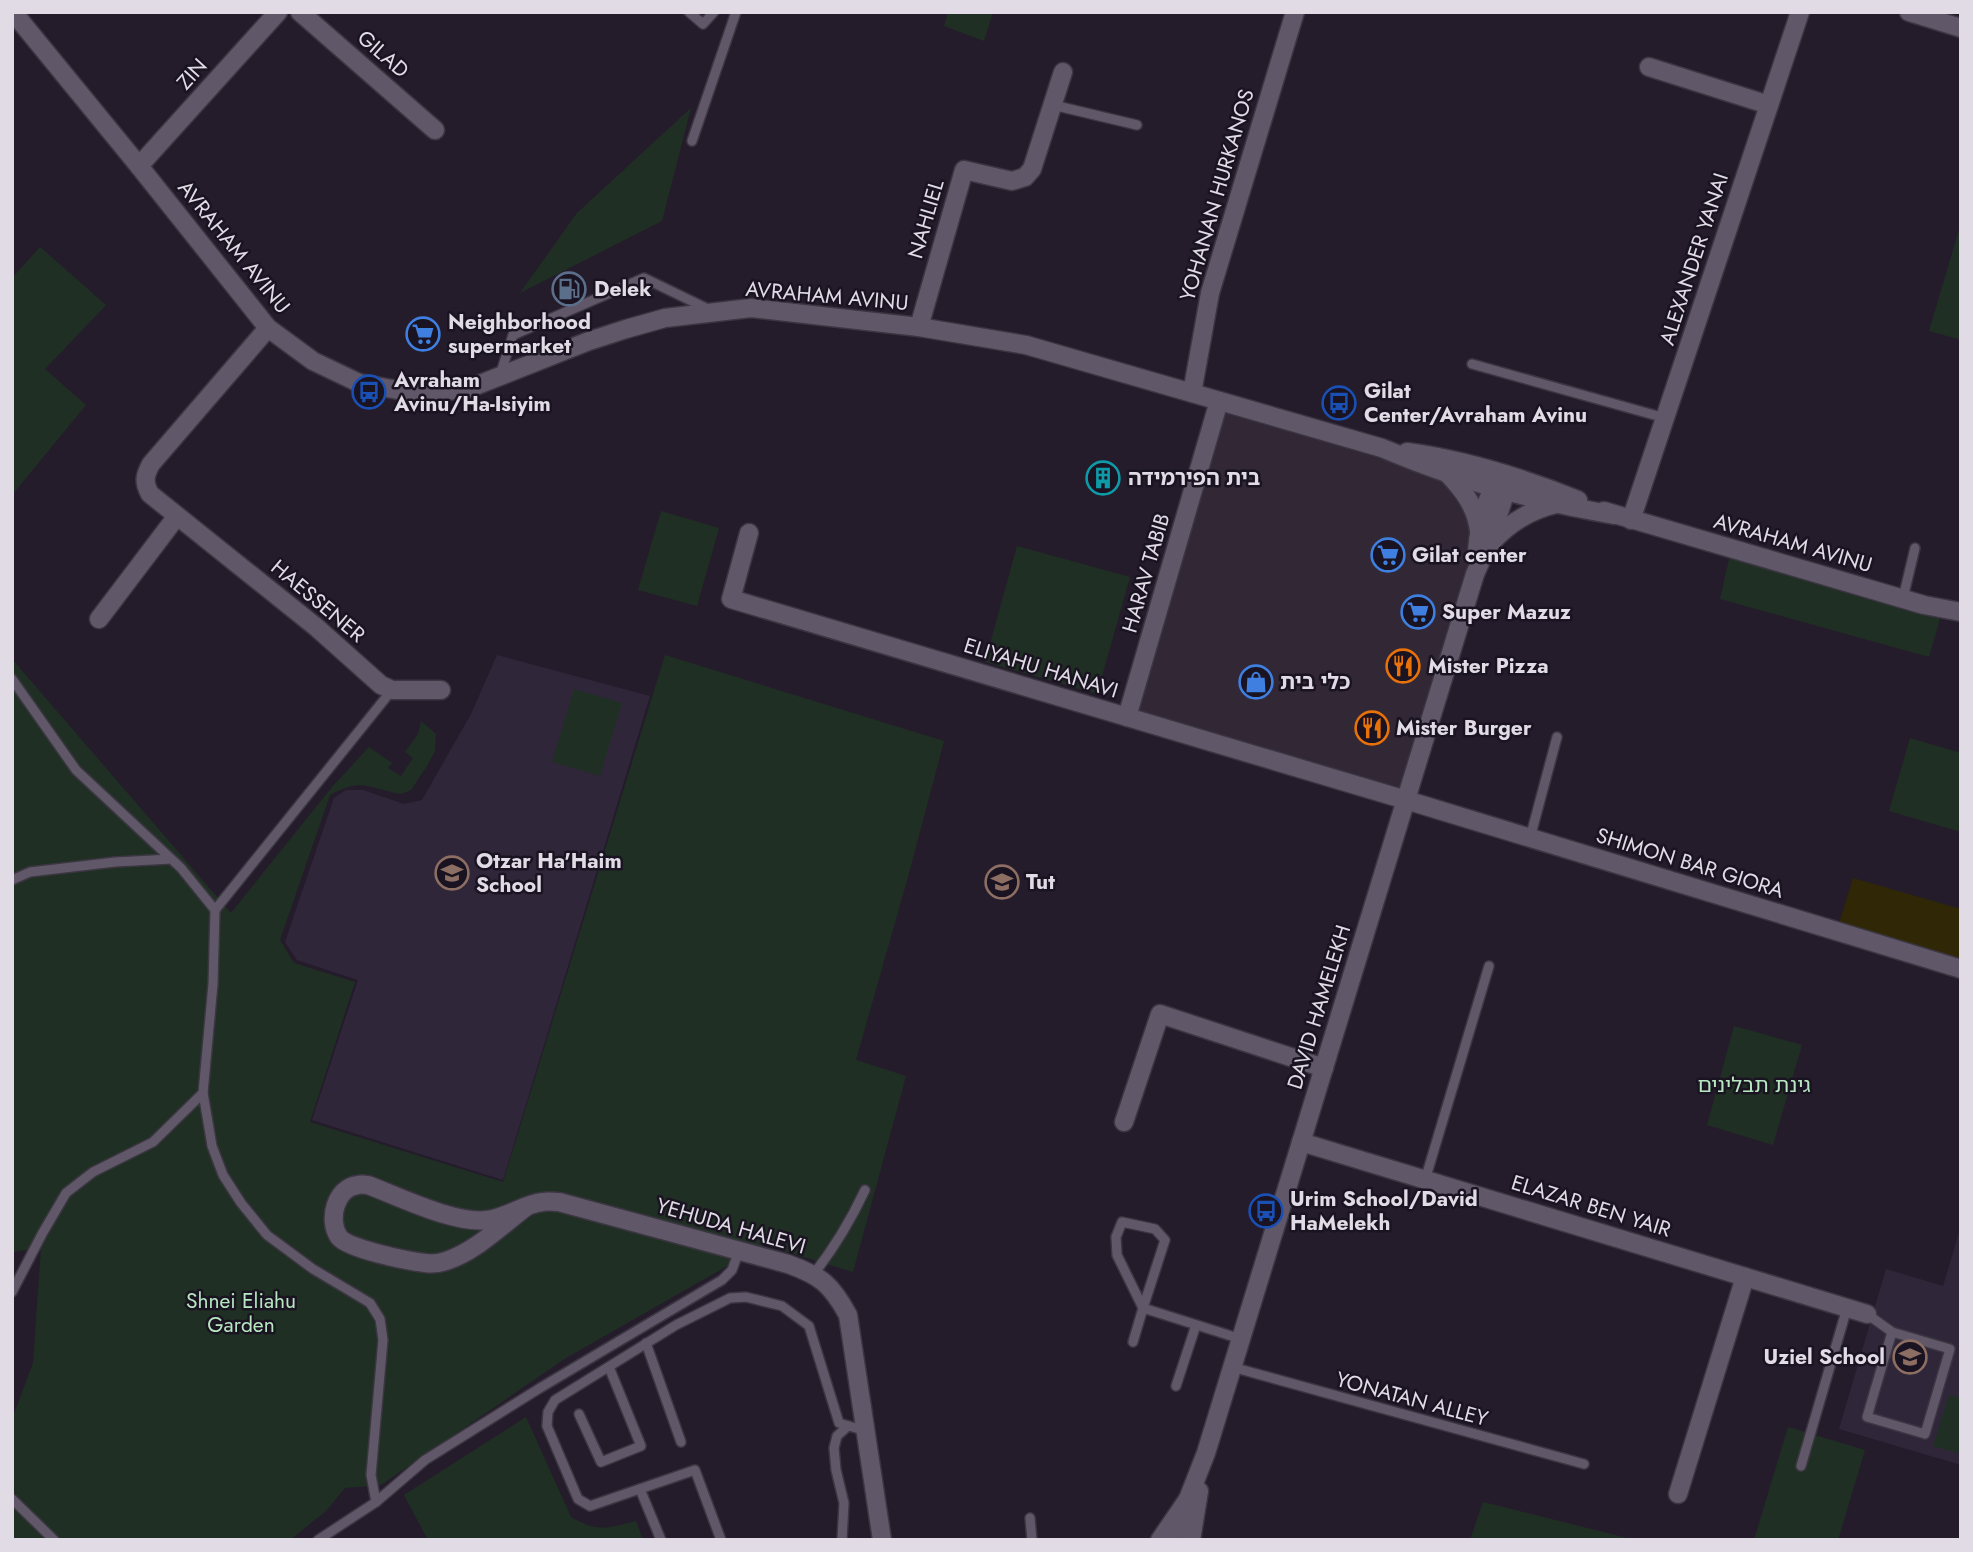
<svg xmlns="http://www.w3.org/2000/svg" width="1973" height="1552" viewBox="0 0 1973 1552" font-family="Jost,'Noto Sans Hebrew',sans-serif">
  <style>
    .commercial { fill: #312735 }
    .built { fill: #30263a }
    .green { fill: #202f23 }
    .sand { fill: #2f2705 }
    .lines { fill: none; stroke-linecap: round; stroke-linejoin: round }
    .service-casing { stroke: #3b3641; stroke-width: 12 }
    .minor-casing { stroke: #3b3641; stroke-width: 21 }
    .tertiary-casing { stroke: #3b3641; stroke-width: 21 }
    .secondary-casing { stroke: #3b3641; stroke-width: 21 }
    .service { stroke: #605869; stroke-width: 9 }
    .minor { stroke: #605869; stroke-width: 18 }
    .tertiary { stroke: #605869; stroke-width: 18 }
    .secondary { stroke: #605869; stroke-width: 18 }
    .labels { text-anchor: middle; dominant-baseline: central; stroke-width: 5; stroke-linejoin: round; paint-order: stroke }
    .street-label { font-size: 21px; fill: #e0dbe5; stroke: #1a1321 }
    .poi-label { font-size: 21px; font-weight: bold; fill: #e0dbe5; stroke: #1a1321; text-anchor: start }
    .park-label { font-size: 21px; fill: #b6e7c0; stroke: #1a1321 }
  </style>
  <rect width="100%" height="100%" fill="#241c2b"/>
  <polygon class="commercial" points="1219,401 1448,474 1479,537 1406,800 1127,717"/>
  <g class="built">
    <polygon points="497,655 650,696 503,1180 312,1120 358,980 297,960 285,942 334,798 346,790 363,790 404,804 422,800 471,714"/>
    <polygon points="1961,1226 1961,1465 1839,1429 1886,1269 1943,1286"/>
  </g>
  <g class="green">
    <polygon points="948,12 993,12 984,41 944,26"/>
    <polygon points="691,108 662,221 520,293 577,213"/>
    <polygon points="1961,223 1961,340 1929,331"/>
    <polygon points="40,247 106,305 45,369 86,405 12,495 12,278"/>
    <polygon points="661,511 719,528 697,606 638,590"/>
    <polygon points="1017,546 1130,577 1097,694 985,662"/>
    <polygon points="1730,555 1941,615 1929,657 1720,599"/>
    <path d="M665,655L944,741L908,877L856,1060L906,1076L853,1272L764,1245L566,1358L381,1485L345,1488L326,1511L290,1540H12V1419L33,1363L41,1248L12,1252V659L231,913L332,787L369,747L392,763L388,768L401,776L413,758L405,752L418,734L421,721L436,734L435,751L427,766L411,790L401,794C368,788 362,777 330,795L280,940L294,963L355,982L310,1122L503,1182Z"/>
    <polygon points="574,689 622,703 600,776 552,762"/>
    <polygon points="1910,738 1961,753 1961,832 1889,811"/>
    <polygon points="1734,1026 1802,1045 1773,1145 1707,1125"/>
    <polygon points="1949,1395 1961,1398 1961,1454 1933,1446"/>
    <path d="M526,1417L571,1517C598,1533 607,1528 636,1521L643,1540H428L404,1495Z"/>
    <polygon points="1788,1427 1865,1450 1838,1540 1754,1540"/>
    <polygon points="1483,1502 1635,1540 1470,1540"/>
  </g>
  <polygon class="sand" points="1853,878 1961,909 1961,960 1839,923"/>
  <g class="lines">
    <defs>
      <g id="service">
        <polyline points="689,12 703,24 714,12"/>
        <polyline points="1053,105 1137,125"/>
        <polyline points="692,141 736,12"/>
        <polyline points="1472,364 1665,418"/>
        <polyline points="500,375 513,335 644,278 708,309"/>
        <polyline points="1903,598 1915,548"/>
        <polyline points="12,679 76,770 181,868 215,910 213,984 203,1093 212,1146 223,1175 241,1203 267,1235 313,1269 370,1303 380,1319 383,1340 371,1475 376,1502"/>
        <polyline points="1530,838 1557,737"/>
        <polyline points="12,880 30,872 115,862 171,859"/>
        <polyline points="215,910 392,690"/>
        <polyline points="1425,1180 1489,966"/>
        <polygon points="1122,1222 1155,1229 1165,1240 1143,1308 1117,1255 1116,1237"/>
        <path d="M813,1275C835,1247 850,1222 865,1190"/>
        <polyline points="12,1292 42,1234 66,1193 93,1172 153,1142 203,1093"/>
        <polyline points="1867,1314 1892,1332 1950,1349 1925,1434 1867,1417 1892,1332"/>
        <polyline points="1133,1342 1143,1308 1241,1339"/>
        <polyline points="646,1343 681,1442"/>
        <polyline points="1232,1367 1584,1464"/>
        <polyline points="1176,1386 1196,1325"/>
        <polyline points="579,1414 601,1462 641,1446 609,1367"/>
        <polyline points="1801,1466 1847,1308"/>
        <polyline points="640,1489 661,1540"/>
        <polyline points="12,1499 54,1540"/>
        <polyline points="1030,1518 1032,1540"/>
        <polyline points="318,1540 376,1502 425,1460 540,1388 722,1280 732,1270 739,1251"/>
        <polyline points="721,1540 695,1470 590,1506 578,1499 547,1426 548,1412 555,1400 676,1325 730,1298 746,1297 782,1306 809,1326 839,1423 866,1431"/>
        <polyline points="842,1540 844,1503 836,1470 834,1448 837,1436 848,1426"/>
      </g>
      <g id="minor">
        <polyline points="300,12 435,130"/>
        <polyline points="1909,12 1961,28"/>
        <polyline points="1649,67 1769,105"/>
        <polyline points="139,166 278,12"/>
        <polyline points="919,327 964,170 1012,181 1025,177 1032,169 1063,72"/>
        <path d="M268,328L151,464C145,475 143,482 150,494L316,627L381,685L392,690H441"/>
        <polyline points="1631,520 1800,12"/>
        <polyline points="749,533 731,599 1406,800 1961,969"/>
        <polyline points="99,619 177,516"/>
        <polyline points="1127,717 1219,401"/>
        <polyline points="1124,1122 1160,1014 1324,1068"/>
        <polyline points="1301,1142 1867,1314"/>
        <path d="M526,1207C501,1226 476,1251 446,1261C440,1263 431,1264 425,1263C408,1261 348,1249 339,1237C327,1220 336,1187 358,1185C361,1184 365,1185 368,1185C400,1197 454,1224 487,1220C507,1218 523,1204 543,1202C548,1201 554,1202 559,1202L788,1264C821,1276 831,1284 848,1315L882,1540"/>
        <polyline points="1678,1494 1745,1277"/>
      </g>
      <g id="tertiary">
        <path d="M13,12L139,166L268,328L313,361L359,383L409,392L465,390L589,341L626,329L665,318L751,308L919,327L1026,345L1382,448C1456,480 1534,501 1614,515"/>
        <polyline points="1192,393 1210,293 1295,12"/>
        <path d="M1407,452C1466,460 1523,478 1578,500"/>
        <path d="M1448,474C1464,491 1476,507 1479,531"/>
        <polyline points="1604,511 1924,605 1961,612"/>
        <path d="M1491,543C1509,523 1530,510 1556,504"/>
        <path d="M1477,550C1479,528 1485,498 1499,480"/>
        <polyline points="1172,1540 1206,1453 1475,574 1490,540 1506,491 1504,474"/>
        <polyline points="1191,1540 1199,1491"/>
      </g>
      <polyline id="secondary" points="1160,1540 1188,1499"/>
    </defs>
    <use href="#service" class="service-casing"/>
    <use href="#minor" class="minor-casing"/>
    <use href="#tertiary" class="tertiary-casing"/>
    <use href="#secondary" class="secondary-casing"/>
    <use href="#service" class="service"/>
    <use href="#minor" class="minor"/>
    <use href="#tertiary" class="tertiary"/>
    <use href="#secondary" class="secondary"/>
  </g>
  <defs>
    <symbol id="fuel-ring" viewBox="-11 -11 22 22"><circle r="9.5" fill="#1a1321" stroke="#5c6f8a" stroke-width="1.5"/><path d="M-5.5-6h7V0h2V4h1.3V-2.5L3-4.5l.8-.8L6-3V5H2.5V1h-1V6h-7ZM-4.2-4.7v3.2H.2V-4.7Z" fill="#5c6f8a"/></symbol>
    <symbol id="supermarket-ring" viewBox="-11 -11 22 22"><circle r="9.5" fill="#1a1321" stroke="#3f7fe0" stroke-width="1.5"/><path d="M-6-5.5h2.5l.6 2H6L4.5 2H-2.5L-4.4-4H-6ZM-1.5 3.2a1.3 1.3 0 1 0 .1 0ZM3 3.2a1.3 1.3 0 1 0 .1 0Z" fill="#3f7fe0"/></symbol>
    <symbol id="bus-ring" viewBox="-11 -11 22 22"><circle r="9.5" fill="#1a1321" stroke="#1a4fb4" stroke-width="1.5"/><path d="M-5-6H5V4H4V6H2V4H-2V6H-4V4H-5ZM-3.5-4V0h7V-4ZM-3.5 1.2v1.5H-2V1.2ZM2 1.2v1.5H3.5V1.2Z" fill="#1a4fb4"/></symbol>
    <symbol id="building-ring" viewBox="-11 -11 22 22"><circle r="9.5" fill="#1a1321" stroke="#0f9aa8" stroke-width="1.5"/><path d="M-4-6H4V6H1V3H-1V6H-4ZM-2.5-4.3h1.7v1.8h-1.7ZM.8-4.3h1.7v1.8H.8ZM-2.5-1h1.7V.8h-1.7ZM.8-1h1.7V.8H.8Z" fill="#0f9aa8"/></symbol>
    <symbol id="restaurant-ring" viewBox="-11 -11 22 22"><circle r="9.5" fill="#1a1321" stroke="#e8710a" stroke-width="1.5"/><path d="M-5-6h1v4h1v-4h1v4h1v-4h1v5L-1.5 .5V6h-2V.5L-5-1ZM5-6V6H3V1.5H1.5Q1.5-4 5-6Z" fill="#e8710a"/></symbol>
    <symbol id="shop-ring" viewBox="-11 -11 22 22"><circle r="9.5" fill="#1a1321" stroke="#3f7fe0" stroke-width="1.5"/><path d="M-5-2.5h2.3a2.7 3.5 0 0 1 5.4 0H5L5.5 6h-11ZM-1.5-2.5h3a1.5 2.3 0 0 0-3 0Z" fill="#3f7fe0"/></symbol>
    <symbol id="school-ring" viewBox="-11 -11 22 22"><circle r="9.5" fill="#1a1321" stroke="#8d6e63" stroke-width="1.5"/><path d="M0-5L7-2L0 1L-7-2ZM-4 1L0 2.5L4 1V4Q0 6-4 4Z" fill="#8d6e63"/></symbol>
  </defs>
  <g fill-rule="evenodd">
    <use href="#fuel-ring" x="550" y="270" width="38" height="38"/>
    <use href="#supermarket-ring" x="404" y="315" width="38" height="38"/>
    <use href="#bus-ring" x="350" y="373" width="38" height="38"/>
    <use href="#bus-ring" x="1320" y="384" width="38" height="38"/>
    <use href="#building-ring" x="1084" y="459" width="38" height="38"/>
    <use href="#supermarket-ring" x="1369" y="536" width="38" height="38"/>
    <use href="#supermarket-ring" x="1399" y="593" width="38" height="38"/>
    <use href="#restaurant-ring" x="1384" y="647" width="38" height="38"/>
    <use href="#shop-ring" x="1237" y="663" width="38" height="38"/>
    <use href="#restaurant-ring" x="1353" y="709" width="38" height="38"/>
    <use href="#school-ring" x="433" y="854" width="38" height="38"/>
    <use href="#school-ring" x="983" y="863" width="38" height="38"/>
    <use href="#bus-ring" x="1247" y="1192" width="38" height="38"/>
    <use href="#school-ring" x="1891" y="1338" width="38" height="38"/>
  </g>
  <g class="labels">
    <g class="street-label">
      <text transform="translate(383 54) rotate(41)">GILAD</text>
      <text transform="translate(192 74) rotate(-48)">ZIN</text>
      <text transform="translate(1217 195) rotate(-74)">YOHANAN HURKANOS</text>
      <text transform="translate(926 219) rotate(-74)">NAHLIEL</text>
      <text transform="translate(234 247) rotate(51)">AVRAHAM AVINU</text>
      <text transform="translate(1694 259) rotate(-72)">ALEXANDER YANAI</text>
      <text transform="translate(827 296) rotate(5)">AVRAHAM AVINU</text>
      <text transform="translate(1793 543) rotate(16)">AVRAHAM AVINU</text>
      <text transform="translate(1146 573) rotate(-74)">HARAV TABIB</text>
      <text transform="translate(318 601) rotate(40)">HAESSENER</text>
      <text transform="translate(1041 668) rotate(17)">ELIYAHU HANAVI</text>
      <text transform="translate(1690 863) rotate(17)">SHIMON BAR GIORA</text>
      <text transform="translate(1319 1007) rotate(-73)">DAVID HAMELEKH</text>
      <text transform="translate(1591 1206) rotate(17)">ELAZAR BEN YAIR</text>
      <text transform="translate(731 1226) rotate(16)">YEHUDA HALEVI</text>
      <text transform="translate(1412 1399) rotate(15)">YONATAN ALLEY</text>
    </g>
    <g class="poi-label">
      <text x="594" y="289">Delek</text>
      <text x="448" y="322">Neighborhood<tspan x="448" dy="24">supermarket</tspan></text>
      <text x="394" y="380">Avraham<tspan x="394" dy="24">Avinu/Ha-Isiyim</tspan></text>
      <text x="1364" y="391">Gilat<tspan x="1364" dy="24">Center/Avraham Avinu</tspan></text>
      <text x="1128" y="478">בית הפירמידה</text>
      <text x="1412" y="555">Gilat center</text>
      <text x="1442" y="612">Super Mazuz</text>
      <text x="1428" y="666">Mister Pizza</text>
      <text x="1280" y="682">כלי בית</text>
      <text x="1396" y="728">Mister Burger</text>
      <text x="476" y="861">Otzar Ha'Haim<tspan x="476" dy="24">School</tspan></text>
      <text x="1026" y="882">Tut</text>
      <text x="1290" y="1199">Urim School/David<tspan x="1290" dy="24">HaMelekh</tspan></text>
      <text x="1885" y="1357" text-anchor="end">Uziel School</text>
    </g>
    <g class="park-label">
      <text x="1754" y="1085">גינת תבלינים</text>
      <text x="241" y="1301">Shnei Eliahu<tspan x="241" dy="24">Garden</tspan></text>
    </g>
  </g>
  <rect width="1973" height="1552" fill="none" stroke="#e0dbe5" stroke-width="28"/>
</svg>
